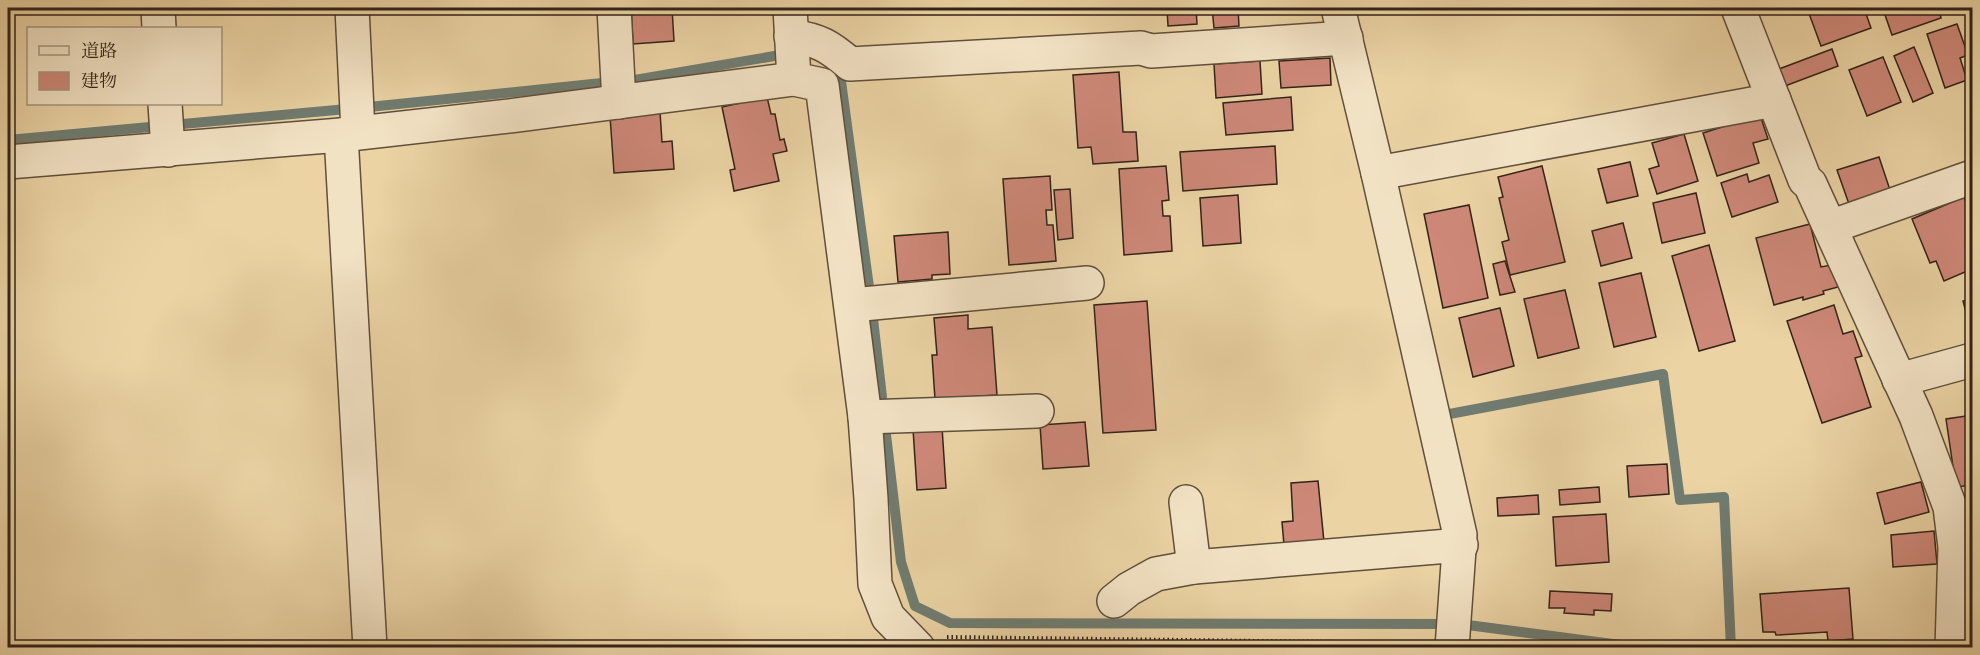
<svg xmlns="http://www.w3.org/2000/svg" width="1980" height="655" viewBox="0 0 1980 655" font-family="'IM FELL French Canon','Noto Serif JP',serif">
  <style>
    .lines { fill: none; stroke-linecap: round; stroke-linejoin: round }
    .stream { stroke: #707c71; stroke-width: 10 }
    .building { fill: #ce8878; stroke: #322318; stroke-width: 1.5 }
    .minor-casing { stroke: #604f3b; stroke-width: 36 }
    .path { stroke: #322318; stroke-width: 4; stroke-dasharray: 1.5 3; stroke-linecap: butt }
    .minor { stroke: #f2e2c4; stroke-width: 33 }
  </style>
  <rect width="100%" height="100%" fill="#ebd3a4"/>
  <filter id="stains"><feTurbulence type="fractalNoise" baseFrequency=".00333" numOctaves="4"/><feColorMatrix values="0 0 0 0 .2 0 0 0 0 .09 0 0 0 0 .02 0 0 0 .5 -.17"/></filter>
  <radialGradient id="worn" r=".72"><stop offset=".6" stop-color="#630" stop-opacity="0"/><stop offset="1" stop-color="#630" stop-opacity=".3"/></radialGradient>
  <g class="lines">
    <g class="stream">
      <polyline points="840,74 869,287"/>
      <polyline points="629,81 780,55"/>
      <polyline points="8,140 369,107 602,83"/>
      <polyline points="873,319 882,397"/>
      <polyline points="1444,415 1663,374 1680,500 1724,497 1731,648"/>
      <polyline points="885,426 901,562 915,606 950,623 1460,624 1643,648"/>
    </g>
  </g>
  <g class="building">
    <polygon points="631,8 672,8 674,41 633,44"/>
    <polygon points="1167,8 1196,8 1197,24 1168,26"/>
    <polygon points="1212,8 1238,8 1239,26 1214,28"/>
    <polygon points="1807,8 1864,8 1871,28 1821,46"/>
    <polygon points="1897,8 1947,8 1948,10 1940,13 1941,18 1892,35 1884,12"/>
    <polygon points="1957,24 1968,55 1960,58 1967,80 1945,88 1927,34"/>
    <polygon points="1914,47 1933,93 1913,102 1894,56"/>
    <polygon points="1832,49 1838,66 1785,86 1779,69"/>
    <polygon points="1883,57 1901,102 1867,116 1849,70"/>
    <polygon points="1330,58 1331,85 1281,88 1279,61"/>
    <polygon points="1260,61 1262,94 1216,98 1214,64"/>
    <polygon points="1119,72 1123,132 1136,132 1138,161 1093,164 1091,147 1078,148 1073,75"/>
    <polygon points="767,97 771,114 775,114 780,140 784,139 787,151 773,154 779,181 734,191 730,170 735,169 722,107"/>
    <polygon points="1291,97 1293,130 1226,135 1223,103"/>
    <polygon points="660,112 662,142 672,141 674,169 614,173 610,116"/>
    <polygon points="1760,115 1768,139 1753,143 1759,163 1717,176 1703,133"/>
    <polygon points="1684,134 1698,181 1657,194 1649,169 1659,166 1652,143"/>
    <polygon points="1275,146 1277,184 1183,191 1180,152"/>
    <polygon points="1879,157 1890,190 1849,204 1837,170"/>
    <polygon points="1630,162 1638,196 1607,203 1598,169"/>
    <polygon points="1166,166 1169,200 1162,201 1163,216 1170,216 1172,251 1124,255 1119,169"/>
    <polygon points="1542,166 1565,262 1510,275 1502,242 1509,240 1499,198 1503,197 1498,177"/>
    <polygon points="1747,174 1749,182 1769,175 1778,202 1732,217 1721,183"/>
    <polygon points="1050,176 1052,210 1046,210 1047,225 1053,225 1056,261 1009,265 1003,179"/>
    <polygon points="1070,189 1073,238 1058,240 1054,190"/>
    <polygon points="1696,193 1705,233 1662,243 1653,203"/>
    <polygon points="1238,195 1241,243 1203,246 1200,198"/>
    <polygon points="1964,197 1972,218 1972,269 1944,281 1936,261 1930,263 1912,219"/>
    <polygon points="1469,205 1488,298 1443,308 1424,214"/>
    <polygon points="1623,223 1632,258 1601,266 1592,231"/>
    <polygon points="1810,224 1821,267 1831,265 1838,287 1823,291 1824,294 1803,300 1803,297 1774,305 1756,238"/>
    <polygon points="948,232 950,274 932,275 932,279 898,282 894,236"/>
    <polygon points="1709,245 1735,341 1699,351 1672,256"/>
    <polygon points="1505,261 1515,292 1500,295 1493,264"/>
    <polygon points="1641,273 1656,337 1614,347 1599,283"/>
    <polygon points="1565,290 1579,348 1538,358 1524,299"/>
    <polygon points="1972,299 1972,335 1963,301"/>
    <polygon points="1147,301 1156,430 1103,433 1094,305"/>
    <polygon points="1834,305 1843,334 1853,331 1862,356 1855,358 1871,407 1822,423 1787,321"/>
    <polygon points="1500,308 1514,366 1473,377 1459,318"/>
    <polygon points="968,315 968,329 992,327 997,395 935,399 932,355 937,355 934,318"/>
    <polygon points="1966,416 1967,420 1972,419 1972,485 1956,487 1946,419"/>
    <polygon points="1085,422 1089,466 1043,469 1040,425"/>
    <polygon points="942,427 946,488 917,490 913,429"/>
    <polygon points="1667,464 1669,494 1629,497 1627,466"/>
    <polygon points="1318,481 1324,542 1284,545 1282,522 1293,521 1291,483"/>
    <polygon points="1921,482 1929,512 1885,524 1877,493"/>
    <polygon points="1599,487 1600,502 1560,505 1559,490"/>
    <polygon points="1538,495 1539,514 1498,516 1497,498"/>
    <polygon points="1606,514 1609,562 1556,566 1553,517"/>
    <polygon points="1934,531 1937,564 1893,567 1891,535"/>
    <polygon points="1849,588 1853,639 1828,641 1827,632 1776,635 1775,632 1763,632 1760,594"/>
    <polygon points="1550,591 1612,594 1611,611 1594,610 1594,615 1564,613 1565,608 1549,608"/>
  </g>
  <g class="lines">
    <defs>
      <g id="minor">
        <polyline points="158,8 159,28"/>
        <polyline points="352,8 358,132"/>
        <polyline points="614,8 619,102"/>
        <polyline points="790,8 794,79 822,85 865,417 871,499 875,584 888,617 918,648"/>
        <polyline points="1338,8 1378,173 1460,535 1452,648"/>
        <polyline points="1738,8 1805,180 1810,184 1916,416 1950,507 1955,547 1952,648"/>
        <path d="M791,36C819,40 829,46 850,64L1141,48L1151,51L1346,38"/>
        <polyline points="165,104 168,150"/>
        <polyline points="341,135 370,648"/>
        <polyline points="8,162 341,135 517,115 794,79"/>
        <polyline points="1378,173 1774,100"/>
        <polyline points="1830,227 1972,177"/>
        <polyline points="852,305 1087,283"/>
        <polyline points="1899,380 1972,360"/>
        <polyline points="865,417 1037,411"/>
        <polyline points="1186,502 1194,567"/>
        <polyline points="1114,601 1129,589 1156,574 1194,567 1461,545"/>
      </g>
    </defs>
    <use href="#minor" class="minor-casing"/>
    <polyline class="path" points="947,637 1420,643"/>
    <use href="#minor" class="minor"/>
  </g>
  <rect width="1980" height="655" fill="none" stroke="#ebd3a4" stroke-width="30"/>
  <rect x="9" y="9" width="1962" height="637" fill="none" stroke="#322318" stroke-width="3"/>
  <rect x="15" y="15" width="1950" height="625" fill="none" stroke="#322318" stroke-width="1.5"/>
  <rect x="27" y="27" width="195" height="78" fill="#f2e2c4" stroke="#a5967f" stroke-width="1.5"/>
  <rect x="39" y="46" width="30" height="9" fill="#f2e2c4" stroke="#a5967f" stroke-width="1.5"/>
  <text x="81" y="57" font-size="18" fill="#322318">道路</text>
  <rect x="39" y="72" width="30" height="18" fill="#ce8878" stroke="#a5967f" stroke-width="1.5"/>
  <text x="81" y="87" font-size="18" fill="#322318">建物</text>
  <rect width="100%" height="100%" filter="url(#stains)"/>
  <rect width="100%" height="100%" fill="url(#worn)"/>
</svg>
